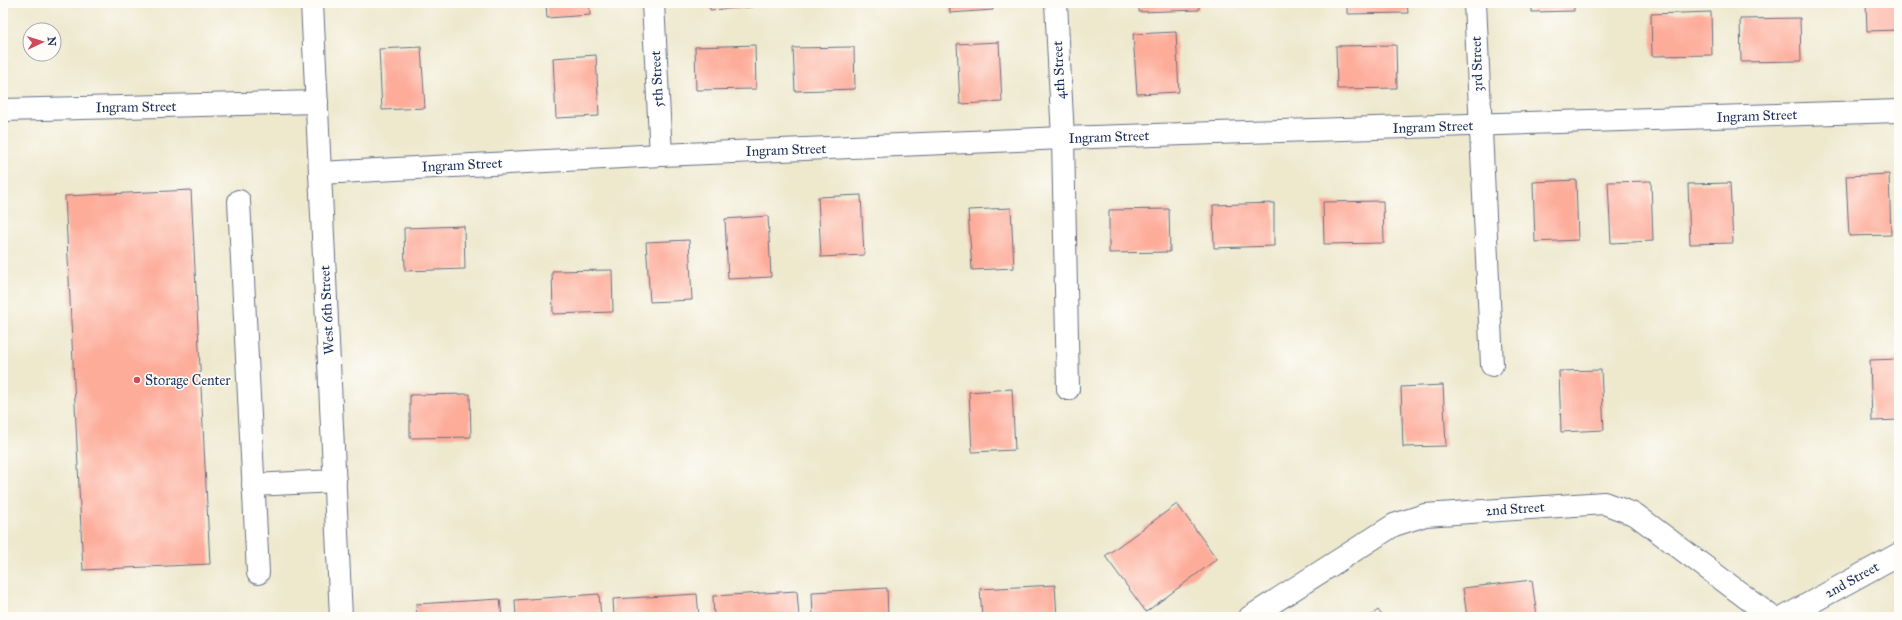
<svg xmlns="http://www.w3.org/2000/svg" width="1902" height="620" viewBox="0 0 1902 620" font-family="'IM FELL Great Primer',serif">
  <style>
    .building { fill: #fdac9a }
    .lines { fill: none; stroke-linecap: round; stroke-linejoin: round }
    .minor-casing { stroke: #657085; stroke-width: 24 }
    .minor { stroke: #fff; stroke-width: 22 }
    .poi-dot { fill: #d1495b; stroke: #fdfcf7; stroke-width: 1.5 }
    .labels { text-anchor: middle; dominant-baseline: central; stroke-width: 3.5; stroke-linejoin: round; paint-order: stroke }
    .street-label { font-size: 14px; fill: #1b2f5e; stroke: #fdfcf7 }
    .poi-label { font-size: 14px; fill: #1b2f5e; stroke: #fdfcf7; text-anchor: start }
  </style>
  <rect width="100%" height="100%" fill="#fdfcf7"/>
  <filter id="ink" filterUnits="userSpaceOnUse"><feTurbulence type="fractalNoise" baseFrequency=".025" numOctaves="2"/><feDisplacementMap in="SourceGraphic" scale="8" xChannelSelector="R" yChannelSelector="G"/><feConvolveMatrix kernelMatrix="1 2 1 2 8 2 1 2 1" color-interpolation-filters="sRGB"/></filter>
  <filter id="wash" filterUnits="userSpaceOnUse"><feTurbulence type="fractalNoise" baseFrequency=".012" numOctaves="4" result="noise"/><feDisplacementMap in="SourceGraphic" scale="16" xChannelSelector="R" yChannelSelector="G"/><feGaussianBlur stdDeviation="0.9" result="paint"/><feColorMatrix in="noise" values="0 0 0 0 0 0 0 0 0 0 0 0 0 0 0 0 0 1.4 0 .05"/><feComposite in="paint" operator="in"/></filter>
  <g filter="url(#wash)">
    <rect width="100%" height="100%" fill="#eee8cd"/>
    <g id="blocks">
      <g class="building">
        <polygon points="546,3 589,3 590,15 547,18"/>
        <polygon points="710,3 752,3 752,7 710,10"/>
        <polygon points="949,3 992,3 993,10 950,13"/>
        <polygon points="1139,3 1199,3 1199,10 1139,12"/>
        <polygon points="1347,3 1407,3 1408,13 1347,14"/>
        <polygon points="1532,3 1574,3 1574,11 1532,12"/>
        <polygon points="1866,3 1899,3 1899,30 1867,31"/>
        <polygon points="1711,12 1712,55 1652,56 1651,14"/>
        <polygon points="1800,18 1801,61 1741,62 1740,19"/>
        <polygon points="1176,32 1179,92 1137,94 1133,34"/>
        <polygon points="999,42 1002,102 960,104 957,44"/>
        <polygon points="755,45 756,89 696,90 695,47"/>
        <polygon points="1396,45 1397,88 1337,89 1336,46"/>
        <polygon points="421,47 425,108 382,110 379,49"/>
        <polygon points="854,47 855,89 795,91 793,48"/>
        <polygon points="596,55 599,116 556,118 553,58"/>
        <polygon points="1889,174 1891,235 1849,236 1846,176"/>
        <polygon points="1576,180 1578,240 1535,242 1533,182"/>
        <polygon points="1651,181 1653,241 1611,243 1608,182"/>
        <polygon points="1730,183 1733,243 1690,244 1688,184"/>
        <polygon points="191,190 210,564 83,570 65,196"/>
        <polygon points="861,195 864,255 821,257 818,197"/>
        <polygon points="1383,201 1384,243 1324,244 1323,202"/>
        <polygon points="1274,203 1274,246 1214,248 1213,205"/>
        <polygon points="1011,208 1014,268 972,270 968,210"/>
        <polygon points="1169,209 1170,252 1109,253 1109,210"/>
        <polygon points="768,216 771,277 728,279 725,219"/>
        <polygon points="464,226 465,269 405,271 404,228"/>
        <polygon points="689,240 692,300 650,302 646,242"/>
        <polygon points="612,270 613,312 553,314 552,271"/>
        <polygon points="1899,359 1899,420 1872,421 1870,360"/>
        <polygon points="1601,370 1604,430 1561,432 1559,371"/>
        <polygon points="1443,385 1446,446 1403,447 1401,387"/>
        <polygon points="1012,389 1015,450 972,452 969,392"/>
        <polygon points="470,394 471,437 410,438 410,395"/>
        <polygon points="1177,504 1217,559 1146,612 1105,556"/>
        <polygon points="1532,580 1537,617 1467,617 1463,588"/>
        <polygon points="1055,585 1057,617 982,617 980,589"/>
        <polygon points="887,588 888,617 813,617 812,592"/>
        <polygon points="797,591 799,617 714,617 713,596"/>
        <polygon points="599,594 601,617 516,617 515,600"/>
        <polygon points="697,594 699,617 614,617 613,599"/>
        <polygon points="500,599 502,617 417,617 416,604"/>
        <polygon points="1378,610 1383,617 1369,617"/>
      </g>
    </g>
  </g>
  <g filter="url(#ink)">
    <use href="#blocks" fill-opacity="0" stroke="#657085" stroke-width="1"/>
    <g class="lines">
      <defs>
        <g id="minor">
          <polyline points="312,3 341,617"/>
          <polyline points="653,3 661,155"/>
          <polyline points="1056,3 1063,138 1068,389"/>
          <polyline points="1475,3 1492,365"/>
          <polyline points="3,110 317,102"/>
          <polyline points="320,173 661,155 1063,138 1899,111"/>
          <polyline points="239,201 258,573"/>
          <polyline points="253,485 335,481"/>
          <polyline points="1250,617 1394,525 1425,515 1604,503 1636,515 1772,617"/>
          <polyline points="1785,617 1899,554"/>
        </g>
      </defs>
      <use href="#minor" class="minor-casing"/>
      <use href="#minor" class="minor"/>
    </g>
  </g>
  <circle class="poi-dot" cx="137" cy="380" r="4"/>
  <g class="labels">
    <g class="street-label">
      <text transform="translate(1477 64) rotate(-92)">3rd Street</text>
      <text transform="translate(1059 70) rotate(-93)">4th Street</text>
      <text transform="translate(657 79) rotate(-93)">5th Street</text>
      <text transform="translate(136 107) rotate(-1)">Ingram Street</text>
      <text transform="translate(1757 116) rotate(-2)">Ingram Street</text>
      <text transform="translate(1433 127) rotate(-2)">Ingram Street</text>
      <text transform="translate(1109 137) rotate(-2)">Ingram Street</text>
      <text transform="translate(786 150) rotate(-2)">Ingram Street</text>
      <text transform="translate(462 165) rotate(-3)">Ingram Street</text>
      <text transform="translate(327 310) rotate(-93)">West 6th Street</text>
      <text transform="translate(1515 509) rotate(-4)">2nd Street</text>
      <text transform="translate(1852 580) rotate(-29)">2nd Street</text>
    </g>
    <g class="poi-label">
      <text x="145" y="380">Storage Center</text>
    </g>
  </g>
  <rect width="1902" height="620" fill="none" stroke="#fdfcf7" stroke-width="16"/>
  <g transform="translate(42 42) rotate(86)"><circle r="19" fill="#fdfcf7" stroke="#a3aaba"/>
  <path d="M0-3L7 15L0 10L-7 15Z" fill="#d1495b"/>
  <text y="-6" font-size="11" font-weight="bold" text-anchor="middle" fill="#1b2f5e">N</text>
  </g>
</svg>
